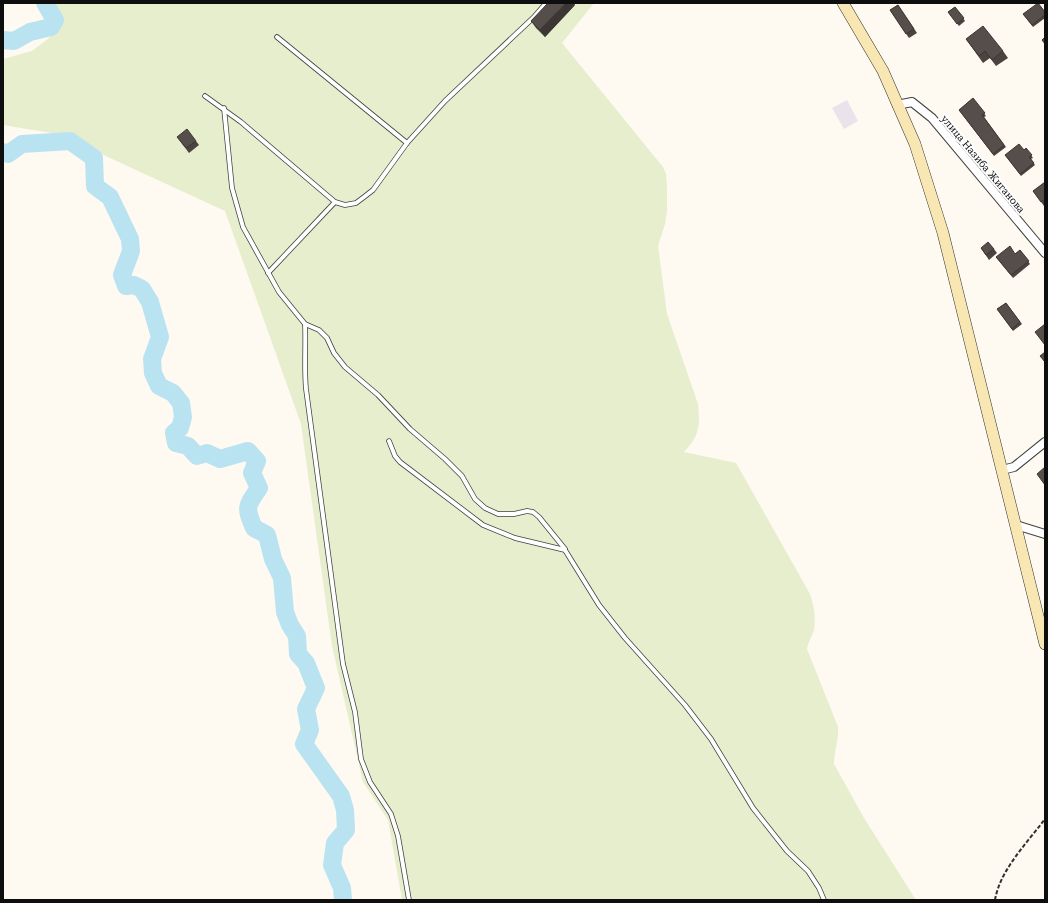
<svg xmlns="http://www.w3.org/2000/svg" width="1048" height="903" viewBox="0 0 1048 903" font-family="'Roboto Serif',serif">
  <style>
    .industrial { fill: #eae3ec }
    .pitch { fill: #e7eece }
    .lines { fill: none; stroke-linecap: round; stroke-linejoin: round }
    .river { stroke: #bae3f1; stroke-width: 18 }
    .lane-casing { stroke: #414141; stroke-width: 5.5 }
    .street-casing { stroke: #414141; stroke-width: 10 }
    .secondary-casing { stroke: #303030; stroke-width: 12 }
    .path { stroke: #303030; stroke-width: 2; stroke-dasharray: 4 2; stroke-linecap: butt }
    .lane { stroke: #fff; stroke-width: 4 }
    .street { stroke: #fff; stroke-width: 8 }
    .secondary { stroke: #f8e7b2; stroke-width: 11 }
    .wall { fill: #4a4340 }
    .shaded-wall { fill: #3c3734 }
    .building { fill: #564e4b; stroke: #3c3734 }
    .labels { text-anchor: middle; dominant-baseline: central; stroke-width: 4; stroke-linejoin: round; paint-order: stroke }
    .street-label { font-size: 10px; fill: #0e0e0e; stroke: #fff }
  </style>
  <rect width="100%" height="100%" fill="#fef9f1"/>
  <polygon class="industrial" points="847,100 858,121 844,129 832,108"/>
  <path class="pitch" d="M50,3H594L562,43L663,167L666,174L667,187V211L665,224L658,246L667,314L698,404C700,426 700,435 684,452L736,463L810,594C814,606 816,617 814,630C812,636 808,642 807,649L838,727C839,740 834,751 834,764L864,818L916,900H402L388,820L363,782L332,646L301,424L225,211L58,134L3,125V59L32,51L49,38L59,22Z"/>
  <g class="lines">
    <g class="river">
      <polyline points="3,40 14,41 30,32 51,27 55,20 45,3"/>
      <path d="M3,152L8,154L22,144L70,141L94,158L95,186L110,197L130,239L131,251L122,275L126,286L134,285L142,289L150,302L160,337L152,359L153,373L159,386L173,393L181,403L183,417L180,428L174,433L176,443L188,446L197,456L207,453L220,459L248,451L257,461L252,473L259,488C246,507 245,507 254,528L267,535L273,559L282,578L285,612L290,625L297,636L298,654L306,663L316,688L306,709L310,730L304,744L341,796L345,810L346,830L335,843L332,865L342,888L343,900"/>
    </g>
    <defs>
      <g id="lane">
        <polyline points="277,37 407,143"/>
        <polyline points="205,96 241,122 335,202 345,205 356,203 364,197 373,190 407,143 445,101 534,17 546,3"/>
        <polyline points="224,108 232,188 243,227 279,292 305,324 319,330 327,338 334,353 345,367 378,395 410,429 445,459 462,476 475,499 485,508 498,514 514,514 527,511 533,512 539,517 565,549"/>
        <polyline points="268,273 335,202"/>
        <path d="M305,324C306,346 304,368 306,389L343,664L355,712L361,759L370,782L391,814L398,836L409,900"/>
        <polyline points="389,441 395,456 400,462 483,525 515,538 565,550 599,605 625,638 685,705 711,739 753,808 787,851 808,871 819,888 824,900"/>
      </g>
      <g id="street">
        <polyline points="897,105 912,102 932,118 1045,253"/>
        <polyline points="1002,470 1014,467 1045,442"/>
        <polyline points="1016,525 1045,534"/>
      </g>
      <polyline id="secondary" points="843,3 883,71 915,144 943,233 1045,644"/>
    </defs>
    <use href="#lane" class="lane-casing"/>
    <use href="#street" class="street-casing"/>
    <use href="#secondary" class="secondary-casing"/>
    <path class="path" d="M995,900C1000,870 1027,843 1045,819"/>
    <use href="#lane" class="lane"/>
    <use href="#street" class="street"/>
    <use href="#secondary" class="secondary"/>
  </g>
  <g class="wall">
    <polygon points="575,5 545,37 536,28 531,21"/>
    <polygon points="898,5 917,33 909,38 890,10"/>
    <polygon points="955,7 965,21 959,26 948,12"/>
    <polygon points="1045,12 1045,18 1033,27 1023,14"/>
    <polygon points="966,39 1003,51 1008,58 996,66 990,58 983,63"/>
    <polygon points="973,98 986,116 984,117 1006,147 994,156 959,110"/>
    <polygon points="180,141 196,141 199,145 189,153"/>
    <polygon points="1026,148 1033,158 1031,159 1035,165 1021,176 1005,155 1024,150"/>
    <polygon points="1045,183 1045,206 1044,206 1033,191"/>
    <polygon points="981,248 994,249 997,253 989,260"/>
    <polygon points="1020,250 1030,264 1013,278 996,257 1015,254"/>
    <polygon points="1006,303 1022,324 1013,331 997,309"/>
  </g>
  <polygon class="shaded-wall" points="566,3 574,3 575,5 545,37 540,30"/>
  <g class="building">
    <polygon points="548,3 566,3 540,30 531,21"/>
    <polygon points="1038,3 1045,12 1045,15 1032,25 1023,14"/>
    <polygon points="898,5 914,29 906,34 890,10"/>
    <polygon points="955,7 964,18 957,24 948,12"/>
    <polygon points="983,26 1003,51 992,60 985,51 979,56 966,39"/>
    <polygon points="1045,37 1045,44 1042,40"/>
    <polygon points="973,98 985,113 982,115 1004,145 993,154 959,110"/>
    <polygon points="187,129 196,141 186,148 177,137"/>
    <polygon points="1019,144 1024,150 1026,148 1032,155 1029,157 1034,163 1020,174 1005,155"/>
    <polygon points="1045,182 1045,199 1041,202 1033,191"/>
    <polygon points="988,242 994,249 986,255 981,248"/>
    <polygon points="1010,246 1015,254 1020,250 1029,261 1011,275 996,257"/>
    <polygon points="1006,303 1020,322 1012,329 997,309"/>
    <polygon points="1045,324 1045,345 1035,332"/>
    <polygon points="1045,352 1045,362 1040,356"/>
    <polygon points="1045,467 1045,485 1037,474"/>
  </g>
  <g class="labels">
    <g class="street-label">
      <text transform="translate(983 164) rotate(50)">улица Назиба Жиганова</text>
    </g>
  </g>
  <rect width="1048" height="903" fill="none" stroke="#0e0e0e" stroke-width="8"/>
</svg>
